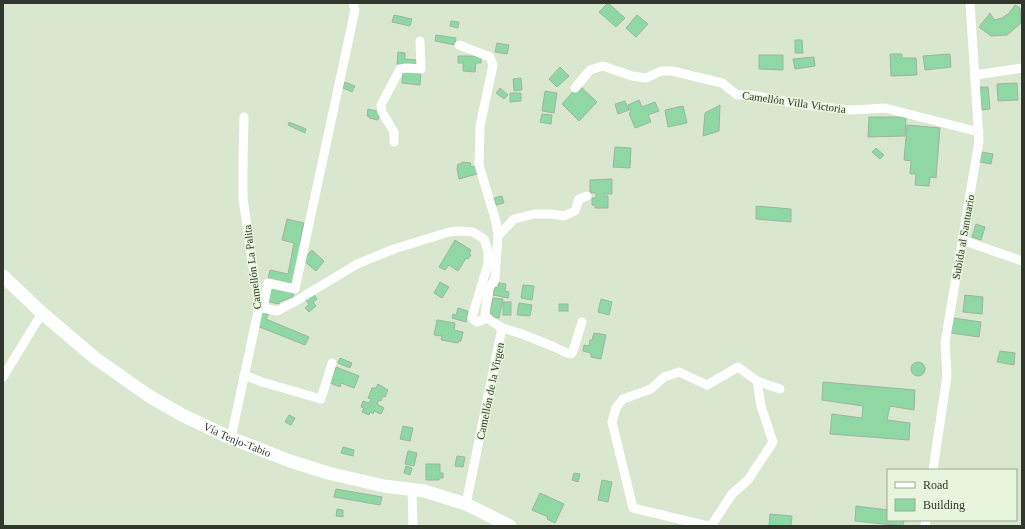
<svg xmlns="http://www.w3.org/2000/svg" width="1025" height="529" viewBox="0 0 1025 529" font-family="'Times New Roman',serif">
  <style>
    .building { fill: #90d8a3; stroke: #9db4a2 }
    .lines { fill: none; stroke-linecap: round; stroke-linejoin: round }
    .street { stroke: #fff; stroke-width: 9 }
    .secondary { stroke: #fff; stroke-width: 13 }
    .labels { text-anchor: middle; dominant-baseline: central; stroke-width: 3; stroke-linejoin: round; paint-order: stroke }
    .street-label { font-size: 11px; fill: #32372d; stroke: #e6f5db }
  </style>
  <rect width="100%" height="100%" fill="#d9e7ce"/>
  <g class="building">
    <polygon points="608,3 625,18 616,27 599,12"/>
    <polygon points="1015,5 1020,8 1021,23 1007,35 991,36 979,27 990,13 994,20 1002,18 1009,13"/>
    <polygon points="394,15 412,19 410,26 392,22"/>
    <polygon points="637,15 648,24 636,37 626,28"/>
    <polygon points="451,21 459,22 458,28 450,26"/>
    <polygon points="436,35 456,38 455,45 435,41"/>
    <polygon points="795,40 802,40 803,53 795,53"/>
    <polygon points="497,43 509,45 507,54 495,52"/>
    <polygon points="398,52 405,53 405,59 417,60 416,65 397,64"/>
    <polygon points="890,54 902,54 902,58 916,58 917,75 891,76"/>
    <polygon points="950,54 951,67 925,70 923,56"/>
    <polygon points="759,55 783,55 783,70 759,69"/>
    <polygon points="458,56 481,56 481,63 476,63 475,72 463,71 463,63 458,63"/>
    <polygon points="814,57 815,66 795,69 793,59"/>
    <polygon points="560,67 569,76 557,87 549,79"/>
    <polygon points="403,70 421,72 420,85 402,83"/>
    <polygon points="521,78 522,90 514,91 513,79"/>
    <polygon points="345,82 355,86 352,92 343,88"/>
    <polygon points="1017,83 1018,100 998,101 997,84"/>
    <polygon points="579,85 597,102 579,121 562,104"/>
    <polygon points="980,87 988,87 990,109 982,110"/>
    <polygon points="500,88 508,95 504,99 496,93"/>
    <polygon points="545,91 557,93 554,113 542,111"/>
    <polygon points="510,93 521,93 521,101 510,102"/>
    <polygon points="639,100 642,107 655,102 659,111 648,115 651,122 635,128 629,113 631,112 628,105"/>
    <polygon points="625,101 629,110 618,114 615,104"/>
    <polygon points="720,105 719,131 703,136 705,113"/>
    <polygon points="683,106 687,123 668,127 665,110"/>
    <polygon points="368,109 380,112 378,120 369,118 369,116 367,116"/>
    <polygon points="542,114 552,115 551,124 540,122"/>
    <polygon points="869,117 906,117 905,136 868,137"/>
    <polygon points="289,122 306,129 305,133 288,125"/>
    <polygon points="907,125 940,128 936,178 930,177 929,186 915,185 916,174 910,174 911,161 904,160"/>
    <polygon points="615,147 631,148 630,168 613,167"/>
    <polygon points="876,148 884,155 880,159 872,152"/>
    <polygon points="982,152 993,154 991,164 980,162"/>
    <polygon points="462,162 471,163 470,166 476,167 477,174 459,179 457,169 458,164 461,164"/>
    <polygon points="612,179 612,194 604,194 604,196 608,196 608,208 595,208 595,205 592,205 592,198 596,198 596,193 590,193 590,180"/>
    <polygon points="502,196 504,203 496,205 494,198"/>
    <polygon points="756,206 791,209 791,222 756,219"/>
    <polygon points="287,219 304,223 300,242 303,242 294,285 268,279 270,270 288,274 294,243 282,240"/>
    <polygon points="976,224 985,227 981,240 972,237"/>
    <polygon points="455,240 471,250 469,254 471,255 468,259 466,258 458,271 449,265 445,270 439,267"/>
    <polygon points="312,250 324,261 316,271 303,260"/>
    <polygon points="440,282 449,287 442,298 434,293"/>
    <polygon points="499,283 506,284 505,291 509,292 508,298 493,295 495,287 498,288"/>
    <polygon points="270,284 294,291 293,297 279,302 279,304 265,301"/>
    <polygon points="523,285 534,286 532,300 521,298"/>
    <polygon points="313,293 317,299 313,302 316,306 309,312 305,308 309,304 305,299"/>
    <polygon points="965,295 983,297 982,314 963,312"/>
    <polygon points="493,298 503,299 499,318 492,317 493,314 489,314"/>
    <polygon points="601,299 612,302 609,315 598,312"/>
    <rect x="503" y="302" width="8" height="13"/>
    <polygon points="519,303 532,305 530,316 517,315"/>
    <rect x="559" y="304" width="9" height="7"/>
    <polygon points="458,308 468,311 466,322 452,318 453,314 456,315"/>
    <polygon points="263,311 269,313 266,319 309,337 305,345 257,326"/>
    <polygon points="953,318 981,322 979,337 951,333"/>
    <polygon points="437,320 455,323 454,330 463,332 461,341 459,341 458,343 441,340 442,336 434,335"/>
    <polygon points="594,333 606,335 601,359 591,357 591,353 583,351 584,345 589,346 590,340 592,340"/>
    <polygon points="1000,351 1015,353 1014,365 997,362"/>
    <polygon points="340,358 352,363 350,368 338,363"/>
    <circle cx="918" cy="369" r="7"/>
    <polygon points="336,367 359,376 354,388 341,383 340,387 330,383"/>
    <polygon points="823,382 915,390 914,410 890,406 887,420 910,423 909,440 830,434 832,414 862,418 863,406 822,400"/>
    <polygon points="378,384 388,390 385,397 383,396 381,401 379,400 377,404 384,408 381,414 374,411 373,414 370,412 369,415 362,412 364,408 361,407 363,401 369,403 371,399 368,398 372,388 376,388"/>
    <polygon points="289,415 295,418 291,425 285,422"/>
    <polygon points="403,426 413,428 410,441 400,439"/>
    <polygon points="343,447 354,450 353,456 341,453"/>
    <polygon points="408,451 417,453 414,466 405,464"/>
    <polygon points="457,456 465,457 463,467 455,466"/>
    <polygon points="426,464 440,464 440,473 443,473 443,478 439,478 439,480 426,480"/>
    <polygon points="406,466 412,468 410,475 404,473"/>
    <polygon points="574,473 580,474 578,482 572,480"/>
    <polygon points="602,480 612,482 608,502 598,500"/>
    <polygon points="336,489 382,497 380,505 334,497"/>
    <polygon points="540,493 564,504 555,523 547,519 548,517 532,510"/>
    <polygon points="856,506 888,510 888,520 904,520 903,526 855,521"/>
    <polygon points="337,509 343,510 343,517 336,516"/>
    <polygon points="770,514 792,516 791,526 769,526"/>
  </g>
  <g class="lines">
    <g class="street">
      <polyline points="459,45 490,57 493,65 480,126 479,165 496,222 498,236 495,279 489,288 485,313 487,318 502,328 522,334 552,346 567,353 571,354 573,351 582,322"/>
      <polyline points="975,75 1022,68"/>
      <polyline points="575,88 590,70 603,66 632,76 646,78 661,71 672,71 722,83 737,95 751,95 804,105 851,110 885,108 979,132"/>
      <polyline points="394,142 394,132 382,112 381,105 400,69 406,68 421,69 420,41"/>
      <polyline points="498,236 514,219 534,214 552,214 564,216 575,211 579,199 587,196"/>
      <polyline points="962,240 1022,261"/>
      <polyline points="259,307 277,311 296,301 357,264 394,249 449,232 460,231 473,232 484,239 488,251 488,264 472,317 474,320 477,322 487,318"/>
      <polyline points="263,308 268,283 295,289 355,10 353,3"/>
      <polyline points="244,375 262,382 321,399 332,363"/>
      <polyline points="3,377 42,313"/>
      <polyline points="231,438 259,307 243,199 243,165 244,117"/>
      <polyline points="933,470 947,376 945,343 979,141 970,3"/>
      <polyline points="412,489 413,526"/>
      <polyline points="466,504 502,328"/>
      <polyline points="708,526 633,508 612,422 616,408 623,399 651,389 664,377 679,372 707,385 738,367 757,381 780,389"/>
      <polyline points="711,526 732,494 748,480 773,442 761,406 757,381"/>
      <polyline points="925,526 926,520"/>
    </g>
    <path class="secondary" id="s1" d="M3,276L42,313L95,358L149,396L182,415L231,438L290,461L328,473L384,486L424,491L466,504L510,526"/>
  </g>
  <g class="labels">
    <g class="street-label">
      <text transform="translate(794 102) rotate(8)">Camellón Villa Victoria</text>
      <text transform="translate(963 237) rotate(-80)">Subida al Santuario</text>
      <text transform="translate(252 267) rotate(-97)">Camellón La Palita</text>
      <text transform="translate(490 391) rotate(-78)">Camellón de la Virgen</text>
      <text stroke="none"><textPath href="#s1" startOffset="288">Vía Tenjo-Tabio</textPath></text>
    </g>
  </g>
  <rect width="1025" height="529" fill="none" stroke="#32372d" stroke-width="8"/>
  <rect x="887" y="469" width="130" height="52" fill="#e6f5db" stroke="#9ea995"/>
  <rect x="895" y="482" width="20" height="6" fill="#ffffff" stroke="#9ea995"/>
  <text x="923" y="489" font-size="12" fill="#32372d">Road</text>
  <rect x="895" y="499" width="20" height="12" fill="#90d8a3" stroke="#9ea995"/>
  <text x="923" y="509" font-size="12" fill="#32372d">Building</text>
</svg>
